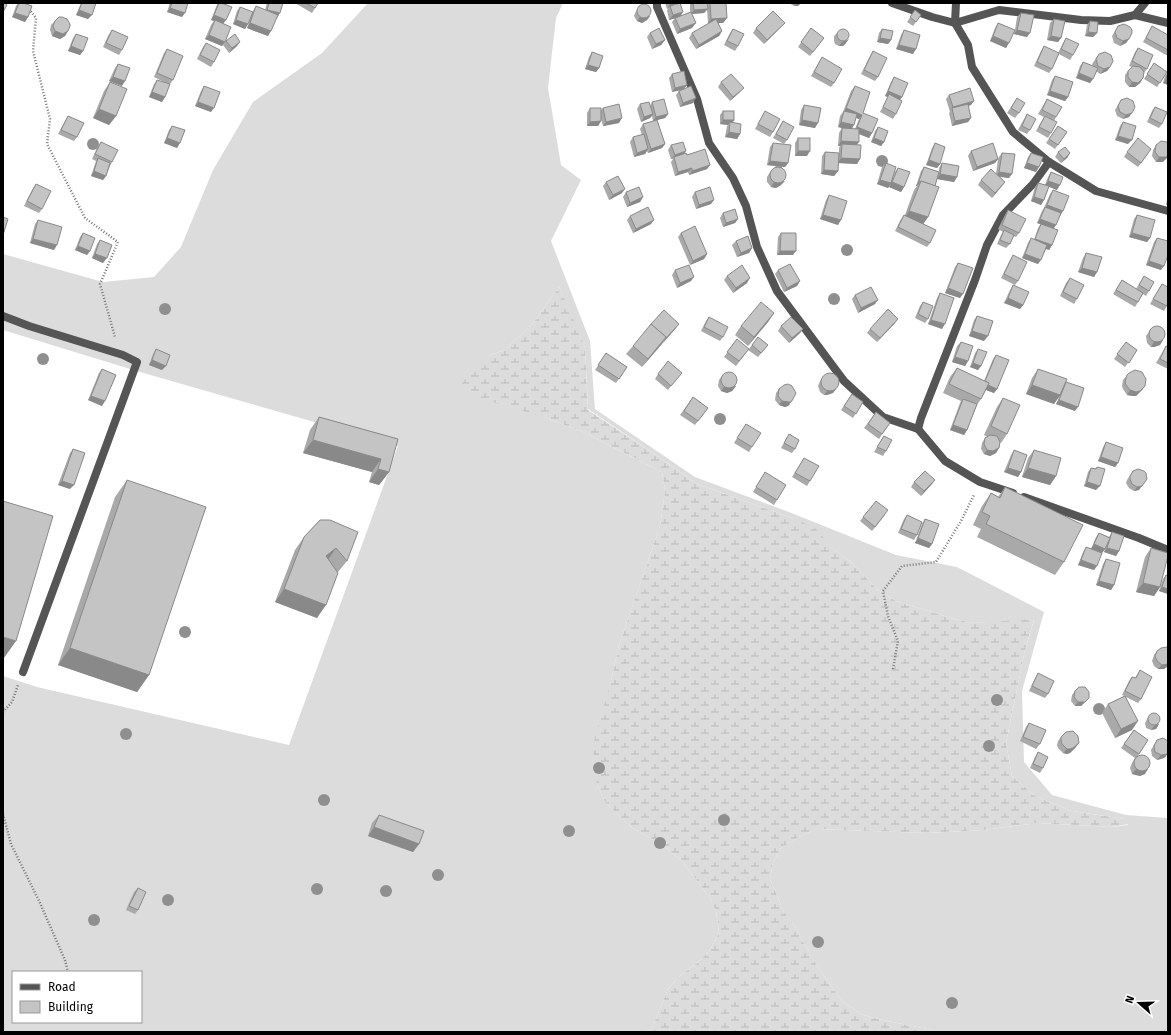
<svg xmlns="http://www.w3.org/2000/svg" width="1171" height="1035" viewBox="0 0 1171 1035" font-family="'Fira Sans',sans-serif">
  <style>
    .grass { fill: #dcdcdc; fill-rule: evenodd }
    .wetland { fill: url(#wetland-marsh) }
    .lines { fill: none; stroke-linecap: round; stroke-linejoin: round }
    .path { stroke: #777; stroke-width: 2.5; stroke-dasharray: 1 2; stroke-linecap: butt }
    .service { stroke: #555; stroke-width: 8 }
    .minor { stroke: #555; stroke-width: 8 }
    .tree { fill: #8f8f8f }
    .wall { fill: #a9a9a9; fill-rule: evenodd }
    .shaded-wall { fill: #898989 }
    .building { fill: #c4c4c4; stroke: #898989 }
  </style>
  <defs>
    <pattern id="wetland-marsh" width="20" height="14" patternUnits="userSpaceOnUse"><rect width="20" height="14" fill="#dcdcdc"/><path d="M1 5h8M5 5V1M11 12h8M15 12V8" fill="none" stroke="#bbb"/></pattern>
  </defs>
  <rect width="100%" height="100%" fill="#fff"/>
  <path class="grass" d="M368,3H563L556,18L548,88L561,165L581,180L551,241L590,341L595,409L695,477L789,512L896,555L957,567L1044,612L1022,691L1024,762L1052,795L1126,815L1168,818V1032H942L878,1019L860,1014L841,1000L814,961L796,928L784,912L770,879L773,863L781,848L799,837L817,829L926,833L984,830L1038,823L1111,827L1128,825L1125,819L1072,811L1035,796L1012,776L1006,743L1025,650L1034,620L974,623L954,619L896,601L878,590L851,562L792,518L697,484L656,455L588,409L585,348L559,287L534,322L505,350L487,356L543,417L581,431L662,472L665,491L660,526L619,645L611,681L597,785L605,802L632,828L664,846L681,860L708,895L716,911L719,933L710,950L697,963L681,975L668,989L652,1028L644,1032H3V676L37,687L289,745L398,446L140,372L3,330V254L103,282L154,277L181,247L213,170L253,102L322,53ZM13,972H141V1022H13Z"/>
  <polygon class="wetland" points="559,287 574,320 585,348 588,410 656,455 697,484 792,518 814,527 835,550 851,562 878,590 896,601 954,619 974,623 1034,619 1025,650 1006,743 1012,776 1035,796 1072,811 1125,819 1129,824 1111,827 1038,823 984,830 926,833 817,829 799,837 781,848 773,863 770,879 784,912 796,928 814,961 841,1000 860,1014 878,1019 942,1032 644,1032 652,1028 668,989 681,975 697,963 710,950 719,933 716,911 708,895 681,860 664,846 632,828 605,802 597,785 594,767 593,745 611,681 619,645 660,526 665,491 662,472 581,431 543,417 469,395 462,383 474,367 487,356 505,350 534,322"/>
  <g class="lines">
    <g class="path">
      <polyline points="29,9 36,18 33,51 50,119 47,144 85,218 118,242 100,284 115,337"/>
      <polyline points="893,669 898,641 888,616 883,591 902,566 936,562 961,521 974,495"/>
      <polyline points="3,712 12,702 18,685"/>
      <polyline points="3,814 11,844 40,903 65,960 68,972"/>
    </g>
    <polyline class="service" points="3,316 29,326 123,355 137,362 23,672"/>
    <g class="minor">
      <polyline points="657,3 657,7 697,99 709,143 733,178 746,206 757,247 777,291 844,381 883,417 918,429 945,461 980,482 1013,493"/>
      <polyline points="892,3 932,17 955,23 999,10 1081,20 1110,21 1135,15 1168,23"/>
      <polyline points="956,3 955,23 968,45 972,67 1013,132 1049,162 1096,191 1168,211"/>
      <polyline points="1135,15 1145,3"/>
      <polyline points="918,429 921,418 975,280 987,245 1003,215 1033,184 1049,162"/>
      <polyline points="1024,497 1139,538 1168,550"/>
    </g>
  </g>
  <g class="tree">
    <circle cx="93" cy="144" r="6"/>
    <circle cx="882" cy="161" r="6"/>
    <circle cx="847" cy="250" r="6"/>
    <circle cx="834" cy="299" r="6"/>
    <circle cx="165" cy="309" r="6"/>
    <circle cx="43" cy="359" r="6"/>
    <circle cx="720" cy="419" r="6"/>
    <circle cx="185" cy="632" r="6"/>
    <circle cx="997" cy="700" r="6"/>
    <circle cx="1099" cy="709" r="6"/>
    <circle cx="126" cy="734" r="6"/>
    <circle cx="989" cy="746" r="6"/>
    <circle cx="599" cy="768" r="6"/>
    <circle cx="324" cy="800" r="6"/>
    <circle cx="724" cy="820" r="6"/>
    <circle cx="569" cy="831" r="6"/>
    <circle cx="660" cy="843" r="6"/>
    <circle cx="438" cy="875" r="6"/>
    <circle cx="317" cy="889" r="6"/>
    <circle cx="386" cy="891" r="6"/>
    <circle cx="168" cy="900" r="6"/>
    <circle cx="94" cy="920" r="6"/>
    <circle cx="818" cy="942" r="6"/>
    <circle cx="952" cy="1003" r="6"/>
  </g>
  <g class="wall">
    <polygon points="18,3 23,3 28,17 25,22 12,17 16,6"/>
    <polygon points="81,3 96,3 88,19 76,15"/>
    <polygon points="170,3 188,3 182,17 167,12"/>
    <polygon points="218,3 228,3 226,5 223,24 225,42 222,46 205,39 211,25 214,21 211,20 216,7"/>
    <polygon points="267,3 283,3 268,36 247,28 253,11 256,6 265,10"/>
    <polygon points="295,3 318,3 312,13"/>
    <polygon points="665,3 675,3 673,5 681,16 690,12 690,3 707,3 707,6 709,3 726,3 727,18 723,23 718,23 722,31 719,36 696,49 689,38 692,33 709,23 708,23 707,9 704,13 692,14 692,28 677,34 672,22 675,18 669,20 667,10 669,8 667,9"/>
    <polygon points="789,3 801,3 798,6 794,6"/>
    <polygon points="240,7 248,24 245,29 233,24 237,11"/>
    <polygon points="639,7 650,16 647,20 642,23 637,21 634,16 636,11"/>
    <polygon points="915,10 921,15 913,26 907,22"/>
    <polygon points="1021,13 1027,37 1014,34 1014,31 1006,48 990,41 995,28 998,23 1015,30 1017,17"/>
    <polygon points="1054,19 1061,38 1058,42 1047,40 1050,23"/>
    <polygon points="55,21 68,31 65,36 60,39 52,36 50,30 51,25"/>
    <polygon points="1090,21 1097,33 1093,37 1085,36 1087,25"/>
    <polygon points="1118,26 1129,39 1126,43 1120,46 1114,43 1112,36"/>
    <polygon points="1152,26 1168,35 1168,56 1143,42"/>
    <polygon points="781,27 764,44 753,33 756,28"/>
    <polygon points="811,28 824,38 810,56 798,47"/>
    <polygon points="733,29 738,46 735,51 724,45 730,33"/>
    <polygon points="882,29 891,40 888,44 877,42 879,33"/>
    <polygon points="112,30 122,50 119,55 103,47 109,34"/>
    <polygon points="904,30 913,54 896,49 901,35"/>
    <polygon points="838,32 846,43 843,46 839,46 835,44 834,41 834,36"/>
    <polygon points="650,33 665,40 661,45 652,49 647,37"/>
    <polygon points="76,34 83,51 80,55 68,51 73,38"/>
    <polygon points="1066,38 1073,55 1070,60 1059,54 1052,69 1049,73 1034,66 1041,51 1044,46 1058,53 1063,43"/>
    <polygon points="226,41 237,46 229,53 223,45"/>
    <polygon points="206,43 214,62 211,67 197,59 203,47"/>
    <polygon points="1138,48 1147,69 1144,73 1143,78 1140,83 1135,87 1129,87 1125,82 1125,75 1128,71 1132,67 1129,66 1135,52"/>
    <polygon points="167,49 173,80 170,84 165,97 162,102 149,97 154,84 157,80 166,83 154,77 164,53"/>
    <polygon points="873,51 878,77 875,81 861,74 870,56"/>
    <polygon points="592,52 599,68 596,72 585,69 589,57"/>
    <polygon points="1099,54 1110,67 1107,71 1100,74 1096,71 1090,83 1076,78 1080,66 1083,62 1093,66 1092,64"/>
    <polygon points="822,57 834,83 831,87 811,76"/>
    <polygon points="1154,63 1167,72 1157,87 1144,79"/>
    <polygon points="118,64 122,86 109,81 115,68"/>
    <polygon points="1168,72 1168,85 1163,83 1165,76"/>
    <polygon points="672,74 684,89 693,103 680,107 676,95 679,91 682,90 672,92 669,78"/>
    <polygon points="1055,76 1068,97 1065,101 1047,95 1052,80"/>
    <polygon points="894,77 902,97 900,100 896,114 893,119 880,112 888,97 885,96 891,82"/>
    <polygon points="110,82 116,116 109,125 93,118 104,91"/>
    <polygon points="721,82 740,92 730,101 718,87"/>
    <polygon points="204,86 211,112 195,106 201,91"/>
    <path d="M855,86L863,113L872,133L869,138L859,134L857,145L860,159L857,164L838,163V171L834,176L821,174L822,156L825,152L839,153V148L840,146H838L839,133L842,128L846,129L838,127L840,116L843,112L851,91ZM856,118L859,119L855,129H852Z"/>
    <polygon points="949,95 971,105 968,106 971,118 968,122 952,126 949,113 950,112 946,99"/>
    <polygon points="1017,98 1019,113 1015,118 1007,113"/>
    <polygon points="1047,99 1056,117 1054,121 1051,133 1048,138 1036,131 1044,117 1038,114"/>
    <polygon points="1121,100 1129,117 1123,119 1117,116 1115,110"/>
    <polygon points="652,102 668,114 665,118 657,120 665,144 662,148 648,153 647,151 645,154 634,157 630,142 633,137 642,135 640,129 643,124 653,121 652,116 650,118 641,122 637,109 640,104 650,106"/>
    <polygon points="804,105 815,128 799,125 801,110"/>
    <polygon points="1155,107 1162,124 1159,128 1147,122 1152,111"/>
    <polygon points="590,108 601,110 603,108 619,123 603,126 601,119 601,121 598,126 587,126 587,113"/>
    <polygon points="723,111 734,120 733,122 740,134 737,139 725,137 727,126 728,125 720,124 720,115"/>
    <polygon points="765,111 773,132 770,137 755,129"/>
    <polygon points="1027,114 1030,130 1027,134 1018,130 1024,119"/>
    <polygon points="68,116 77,137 74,141 58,134 65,121"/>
    <polygon points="783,121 787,140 784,144 773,138"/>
    <polygon points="1123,122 1128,144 1115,140 1120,126"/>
    <polygon points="172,126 177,148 164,143 169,130"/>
    <polygon points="1058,126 1067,132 1055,149 1046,143"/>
    <polygon points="878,127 884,142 881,146 871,142 875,131"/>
    <polygon points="798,138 807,156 795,156 795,143"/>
    <polygon points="101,142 112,162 110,166 106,176 103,180 91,176 96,161 92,159 98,146"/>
    <polygon points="773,143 788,163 785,167 782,167 781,185 776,188 771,187 767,182 767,177 770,172 776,166 767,165 770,147"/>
    <polygon points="935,143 940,164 937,168 926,165 932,148"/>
    <polygon points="671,145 684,154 710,165 707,169 689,175 688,172 675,176 671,162 673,159 671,159 668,150"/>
    <polygon points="1156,145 1163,162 1156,162 1152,156 1153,150"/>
    <polygon points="971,151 998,159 999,157 1002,153 1009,178 1000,177 1005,182 992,198 978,185 981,180 996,174 998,159 995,163 973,171 968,156"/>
    <polygon points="1058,152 1070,153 1067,158 1061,163 1055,157"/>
    <polygon points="1127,152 1148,154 1138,167 1124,157"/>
    <polygon points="1031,153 1036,172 1024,168 1028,157"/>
    <polygon points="886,163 893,178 895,172 898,168 904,187 901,192 889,187 890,185 888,188 877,184 882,167"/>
    <polygon points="942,163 957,177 954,182 937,179 935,186 928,217 923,224 930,243 927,247 895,231 901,219 904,215 905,215 914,190 917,186 916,186 921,171 924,167 939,172 939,168"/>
    <polygon points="1051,172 1057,190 1049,187 1044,200 1041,205 1031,201 1035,187 1038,183 1045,185 1048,177"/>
    <polygon points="606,182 622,193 609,200 603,186"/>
    <polygon points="36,184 42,209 39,213 24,206 33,188"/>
    <polygon points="1053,190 1060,216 1056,225 1054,228 1052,245 1049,250 1046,249 1038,264 1022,258 1028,243 1031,238 1034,240 1038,228 1041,224 1037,223 1042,211 1044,208 1050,194"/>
    <polygon points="626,192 643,197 640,202 627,207 623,197"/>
    <polygon points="695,192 711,204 696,209 692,197"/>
    <polygon points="1168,194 1168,205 1166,205"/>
    <polygon points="829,195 838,225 820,219 826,200"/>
    <polygon points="1008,210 1019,233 1016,237 1013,236 1010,244 1006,248 997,244 1001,235 1003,232 998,229 1005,215"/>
    <polygon points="723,213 738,219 735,223 723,227 720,218"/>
    <polygon points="1137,215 1150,238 1147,242 1129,237 1134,219"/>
    <polygon points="630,216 651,224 633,233 627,220"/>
    <polygon points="38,220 54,250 30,243 35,224"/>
    <polygon points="83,233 90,251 87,255 75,250 80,237"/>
    <polygon points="681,233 707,254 704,259 690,265 678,237"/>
    <polygon points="781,233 793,255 777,255 778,237"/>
    <polygon points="1157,238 1161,270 1146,265 1154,242"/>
    <polygon points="100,240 103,263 92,258 97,244"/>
    <polygon points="736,241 752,248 749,253 737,257 732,245"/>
    <polygon points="1086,253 1097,272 1094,277 1078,272 1083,258"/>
    <polygon points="1013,255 1018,281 1015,285 1001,278 1010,260"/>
    <polygon points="958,263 960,298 945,293 955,267"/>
    <polygon points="675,270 691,281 677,288 672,275"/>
    <polygon points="778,270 800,281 797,286 784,292 775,274"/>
    <polygon points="727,276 747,283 733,293 724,280"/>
    <polygon points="1144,276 1149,291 1146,296 1143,294 1135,307 1113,294 1122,280 1136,289"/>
    <polygon points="1070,278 1077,299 1074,304 1060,296 1066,283"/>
    <polygon points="1162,284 1168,304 1164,311 1150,304"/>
    <polygon points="1013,285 1023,305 1020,309 1004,303 1010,290"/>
    <polygon points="940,293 942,329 928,324 937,298"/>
    <polygon points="855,295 875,304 858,313 852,299"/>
    <polygon points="923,302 928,319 925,323 915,318 920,306"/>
    <polygon points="774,313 768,322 748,346 735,335 741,326"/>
    <polygon points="977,316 984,341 969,336 974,320"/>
    <polygon points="709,317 723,337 720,341 701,331 706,321"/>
    <polygon points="895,323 877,342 867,333 870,329"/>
    <polygon points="781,326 803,329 800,333 789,343 778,331"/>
    <polygon points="676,328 642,367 626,354 633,346"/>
    <polygon points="1151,329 1163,340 1160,345 1154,347 1151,347 1147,343 1146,336"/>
    <polygon points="758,337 768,345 758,357 748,350"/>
    <polygon points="737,339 746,353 736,366 724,357"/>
    <polygon points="961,342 968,361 965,366 952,362 957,346"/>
    <polygon points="1126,342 1137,350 1125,367 1114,359"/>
    <polygon points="1166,346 1168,347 1168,369 1156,363 1163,351"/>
    <polygon points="156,349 162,370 149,365 153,354"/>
    <polygon points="978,349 981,366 978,370 970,367 975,353"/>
    <polygon points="606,353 627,367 616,383 595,370"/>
    <polygon points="996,355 997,389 994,393 986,390 981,399 977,405 967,430 964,435 950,430 960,403 961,401 943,393 950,377 957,368 984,381 993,359"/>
    <polygon points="102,369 102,406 88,400 99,373"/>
    <polygon points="1038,369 1065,383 1075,411 1056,404 1059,397 1054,404 1026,394 1032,378"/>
    <polygon points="1129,373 1145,386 1142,390 1136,396 1133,396 1127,395 1123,389 1122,386 1123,380"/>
    <polygon points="658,374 678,377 668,390 655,379"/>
    <polygon points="722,376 736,386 732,391 727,393 721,391 718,386 719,380"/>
    <polygon points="823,376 833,393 827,395 824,395 820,392 818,386 820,381"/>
    <polygon points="779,389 790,404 788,406 785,407 779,405 775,400 776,393"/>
    <polygon points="852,394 863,402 853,418 841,410"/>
    <polygon points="693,397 708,408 695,425 680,415"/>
    <polygon points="1003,398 1007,434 1001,443 1000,442 999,448 996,453 990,456 984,454 981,449 982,443 985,438 988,437 984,435 997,407"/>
    <polygon points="876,412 890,423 879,439 864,428"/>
    <polygon points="319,417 398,439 389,472 379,485 369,482 372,472 303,453 310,430"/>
    <polygon points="746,424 752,447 749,452 734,443"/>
    <polygon points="789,434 795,449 792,453 781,448"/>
    <polygon points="884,436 886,451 883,456 874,452"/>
    <polygon points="1106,442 1118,463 1115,467 1098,461 1103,447"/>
    <polygon points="73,449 70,489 58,485 70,453"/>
    <polygon points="1014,450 1021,472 1018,477 1004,472 1011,455"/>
    <polygon points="1034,450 1056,476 1050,485 1022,477 1028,458"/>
    <polygon points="804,458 810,481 807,486 792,477"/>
    <polygon points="1097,467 1096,490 1084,486 1088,472 1091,468 1095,469"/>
    <polygon points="1133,471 1139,490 1134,491 1129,488 1126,483 1127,480"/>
    <polygon points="765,472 777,500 774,505 753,492"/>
    <polygon points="127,480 149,675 137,692 58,665 115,497"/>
    <polygon points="935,480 932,484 921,496 911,487 914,482"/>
    <polygon points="1005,487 1064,562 1055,575 977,537 981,529 973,525 982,506 991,493 998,497"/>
    <polygon points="885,515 872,531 860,521 863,517"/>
    <polygon points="907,515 917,535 914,540 898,533 904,519"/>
    <polygon points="925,519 932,544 929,548 915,543 922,524"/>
    <polygon points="320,520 347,561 338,572 317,618 275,602 295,550 304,537"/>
    <polygon points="1112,532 1119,551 1116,556 1104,552 1106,546 1105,549 1102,553 1094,570 1078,565 1083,552 1086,547 1097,551 1091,549 1096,537 1099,533 1109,537"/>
    <polygon points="1151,548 1160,587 1154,596 1136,592 1145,557"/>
    <polygon points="1106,559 1114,585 1111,590 1096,585 1103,564"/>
    <polygon points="1166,575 1168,594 1159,591 1163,579"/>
    <polygon points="1168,648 1168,666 1164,669 1158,669 1154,666 1152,661 1154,655 1157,651"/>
    <polygon points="1140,670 1141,699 1138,703 1126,697 1132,730 1115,738 1102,713 1108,704 1125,696 1122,695 1129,681 1132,677 1135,678"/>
    <polygon points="1038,673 1048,694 1045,698 1029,691 1035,678"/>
    <polygon points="1075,691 1089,698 1081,706 1075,706 1071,701 1072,695"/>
    <polygon points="1150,714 1159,724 1156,729 1151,730 1146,728 1145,723"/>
    <polygon points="1029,723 1040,744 1036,749 1020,741 1026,727"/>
    <polygon points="1134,730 1148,740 1137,757 1145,774 1140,776 1132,774 1130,768 1132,763 1135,758 1121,748"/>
    <polygon points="1061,737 1079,743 1075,748 1070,753 1067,754 1063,753 1058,748 1057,745 1058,741"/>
    <polygon points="1157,740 1166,756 1164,758 1157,760 1152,756 1151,750"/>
    <polygon points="1038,752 1043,768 1040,773 1030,768 1035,757"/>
    <polygon points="379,815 419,844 413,852 368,836 372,823"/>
    <polygon points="138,888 138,910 135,914 126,910 134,892"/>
  </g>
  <g class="shaded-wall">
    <polygon points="673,3 675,3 672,6 670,6 667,9 670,4"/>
    <polygon points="797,3 801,3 798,6 794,6"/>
    <polygon points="170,8 185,13 182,17 167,12"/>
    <polygon points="708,9 704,13 691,14 694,10"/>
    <polygon points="79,10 92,15 88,19 76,15"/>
    <polygon points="267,10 280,13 277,18 264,14"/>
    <polygon points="683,12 680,17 669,20 673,15"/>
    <polygon points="15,13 28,17 25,22 12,17"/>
    <polygon points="214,15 226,20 223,24 211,20"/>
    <polygon points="650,16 647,20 642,23 637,21 640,17"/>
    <polygon points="727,18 723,23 708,23 711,19"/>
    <polygon points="236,20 248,24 245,29 233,24"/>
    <polygon points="250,23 271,31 268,36 247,28"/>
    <polygon points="696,23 692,28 677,34 680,29"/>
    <polygon points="785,23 764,44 767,40"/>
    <polygon points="1017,30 1030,33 1027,37 1014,34"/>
    <polygon points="55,31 68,31 65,36 60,39 52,36"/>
    <polygon points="722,31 719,36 696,49 699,45"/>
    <polygon points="1088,32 1097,33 1093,37 1085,36"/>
    <polygon points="209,35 225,42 222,46 205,39"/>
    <polygon points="993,36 1009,43 1006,48 990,41"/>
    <polygon points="1051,36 1061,38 1058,42 1047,40"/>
    <polygon points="880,38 891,40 888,44 877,42"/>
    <polygon points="849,39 846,43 843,46 839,46 842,42"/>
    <polygon points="1129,39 1126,43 1120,46 1123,41"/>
    <polygon points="665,40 661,45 652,49 656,44"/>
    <polygon points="240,42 237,46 229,53 232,48"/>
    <polygon points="899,45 916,49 913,54 896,49"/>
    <polygon points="71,46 83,51 80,55 68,51"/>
    <polygon points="588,65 599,68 596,72 585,69"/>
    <polygon points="1110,67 1107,71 1100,74 1104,69"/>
    <polygon points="1079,73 1093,79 1090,83 1076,78"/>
    <polygon points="113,77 125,81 122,86 109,81"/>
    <polygon points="1143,78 1140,83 1135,87 1129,87 1132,82"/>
    <polygon points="1166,79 1168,79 1168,85 1163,83"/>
    <polygon points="687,85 684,89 672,92 675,88"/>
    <polygon points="744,88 740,92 730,101 733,97"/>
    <polygon points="888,91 902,97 899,101 889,94 888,97 885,96"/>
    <polygon points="1050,91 1068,97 1065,101 1047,95"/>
    <polygon points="152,92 165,97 162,102 149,97"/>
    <polygon points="696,98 693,103 680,107 683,103"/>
    <polygon points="974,101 971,105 953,111 952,108 953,107"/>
    <polygon points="198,102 214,108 211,112 195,106"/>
    <polygon points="846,108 862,115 859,119 843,113"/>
    <polygon points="99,109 116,116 109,125 93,118"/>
    <polygon points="1132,113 1129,117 1123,119 1126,115"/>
    <polygon points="653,114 650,118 641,122 644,117"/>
    <polygon points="668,114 665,118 653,121 656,117"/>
    <polygon points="622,118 619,123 603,126 606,122"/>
    <polygon points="971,118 968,122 952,126 955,121"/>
    <polygon points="723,120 734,120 731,125 730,122 728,125 720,124"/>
    <polygon points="802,120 818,123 815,128 799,125"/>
    <polygon points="601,121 598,126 587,126 590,122"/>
    <polygon points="841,122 854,125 851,130 838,127"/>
    <polygon points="857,127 872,133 869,138 854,132"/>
    <polygon points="729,132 740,134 737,139 725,137"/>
    <polygon points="1118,136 1132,140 1128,144 1115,140"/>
    <polygon points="167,138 180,143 177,148 164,143"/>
    <polygon points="874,138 884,142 881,146 871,142"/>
    <polygon points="841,141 859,142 855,147 842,144 840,146 838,146"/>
    <polygon points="665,144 662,148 648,153 651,149"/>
    <polygon points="648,149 645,154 634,157 637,153"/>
    <polygon points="686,151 683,155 674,157 671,159 675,155"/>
    <polygon points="798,151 810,151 807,156 795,156"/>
    <polygon points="1070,153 1067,158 1061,163 1064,159"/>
    <polygon points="1168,156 1168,157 1163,162 1156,162 1159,157"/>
    <polygon points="841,158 860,159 857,164 838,163"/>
    <polygon points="998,159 995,163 973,171 977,167"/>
    <polygon points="929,160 940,164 937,168 926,165"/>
    <polygon points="770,161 788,163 785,167 767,165"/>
    <polygon points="1027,163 1039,167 1036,172 1024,168"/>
    <polygon points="710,165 707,169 689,175 692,171"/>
    <polygon points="692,168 688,172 675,176 678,172"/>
    <polygon points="824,170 838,171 834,176 821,174"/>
    <polygon points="94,171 106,176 103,180 91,176"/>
    <polygon points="999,172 1012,174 1009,178 996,176"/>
    <polygon points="940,174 957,177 954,182 937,179"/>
    <polygon points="880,180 891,183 888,188 877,184"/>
    <polygon points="785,181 781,185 776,188 771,187 774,182"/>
    <polygon points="919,181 920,182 917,186 916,186"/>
    <polygon points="1048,181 1060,185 1057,190 1045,185"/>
    <polygon points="892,182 904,187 901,192 889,187"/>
    <polygon points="1005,182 1002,186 992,198 995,193"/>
    <polygon points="625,189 622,193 609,200 613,195"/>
    <polygon points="643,197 640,202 627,207 630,203"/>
    <polygon points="1034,197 1044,200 1041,205 1031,201"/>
    <polygon points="714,200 711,204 696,209 699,205"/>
    <polygon points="1047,205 1063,211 1060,216 1044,210"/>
    <polygon points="909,211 928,217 922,226 903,220"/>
    <polygon points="823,215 841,220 838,225 820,219"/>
    <polygon points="738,219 735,223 723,227 726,223"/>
    <polygon points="1040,219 1056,225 1053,229 1037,223"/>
    <polygon points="654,220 651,224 633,233 636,229"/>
    <polygon points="1132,233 1150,238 1147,242 1129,237"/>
    <polygon points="33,239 57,245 54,250 30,243"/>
    <polygon points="1035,239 1052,245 1049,250 1032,243"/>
    <polygon points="78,246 90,251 87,255 75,250"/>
    <polygon points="752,248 749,253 737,257 741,253"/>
    <polygon points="780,251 796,251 793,255 777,255"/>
    <polygon points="95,254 107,258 103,263 92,258"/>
    <polygon points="707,254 704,259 690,265 693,261"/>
    <polygon points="1025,254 1041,260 1038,264 1022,258"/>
    <polygon points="1149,261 1164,266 1161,270 1146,265"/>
    <polygon points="1082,268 1097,272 1094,277 1078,272"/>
    <polygon points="694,277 691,281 677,288 680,283"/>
    <polygon points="750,278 747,283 733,293 736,288"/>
    <polygon points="800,281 797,286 784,292 787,288"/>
    <polygon points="948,288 963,294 960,298 945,293"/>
    <polygon points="1008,298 1023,305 1020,309 1004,303"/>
    <polygon points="878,300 875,304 858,313 861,308"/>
    <polygon points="774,313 768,322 748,346 754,337"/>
    <polygon points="898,319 895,323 877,342 880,338"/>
    <polygon points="931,320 945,324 942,329 928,324"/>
    <polygon points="679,324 676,328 663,343 666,338"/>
    <polygon points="803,329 800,333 789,343 792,338"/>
    <polygon points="972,331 988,336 984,341 969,336"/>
    <polygon points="666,337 660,346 642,367 648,359"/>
    <polygon points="1163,340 1160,345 1154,347 1151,347 1154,342"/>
    <polygon points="955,357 968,361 965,366 952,362"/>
    <polygon points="152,360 166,366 162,370 149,365"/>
    <polygon points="973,363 981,366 978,370 970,367"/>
    <polygon points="984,384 997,389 994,393 981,388"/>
    <polygon points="1032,385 1060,395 1054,404 1026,394"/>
    <polygon points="736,386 732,391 727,393 721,391 724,387"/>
    <polygon points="1145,386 1142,390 1136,396 1133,396 1127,395 1130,390"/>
    <polygon points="836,389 833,393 827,395 824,395 828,390"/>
    <polygon points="91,396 105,401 102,406 88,400"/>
    <polygon points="793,399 788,406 785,407 779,405 782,401"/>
    <polygon points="1059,400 1078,407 1075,411 1056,404"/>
    <polygon points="953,425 967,430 964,435 950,430"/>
    <polygon points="313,440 381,459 372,472 303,453"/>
    <polygon points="999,448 996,453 990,456 984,454 987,450"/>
    <polygon points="1101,457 1118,463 1115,467 1098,461"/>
    <polygon points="1008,468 1021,472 1018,477 1004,472"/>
    <polygon points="1028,468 1056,476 1050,485 1022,477"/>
    <polygon points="378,469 389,472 379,485 369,482"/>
    <polygon points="935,480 932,484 921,496 924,491"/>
    <polygon points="62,481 74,485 70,489 58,485"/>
    <polygon points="1087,482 1100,486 1096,490 1084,486"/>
    <polygon points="1142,486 1139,490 1134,491 1137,487"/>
    <polygon points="918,538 932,544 929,548 915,543"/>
    <polygon points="1094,544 1105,549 1102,553 1091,549"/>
    <polygon points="336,548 327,561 326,556"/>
    <polygon points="1107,548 1119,551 1116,556 1104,552"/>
    <polygon points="1081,560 1097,566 1094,570 1078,565"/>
    <polygon points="1099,581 1114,585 1111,590 1096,585"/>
    <polygon points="1143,583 1160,587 1154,596 1136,592"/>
    <polygon points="1162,587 1168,589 1168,594 1159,591"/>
    <polygon points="284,589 326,605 317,618 275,602"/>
    <polygon points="3,637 16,641 4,658 3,657"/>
    <polygon points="70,648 149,675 137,692 58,665"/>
    <polygon points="1168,664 1168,666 1164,669 1158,669 1162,665"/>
    <polygon points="1089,698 1081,706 1075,706 1078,702"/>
    <polygon points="1138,721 1132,730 1115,738 1121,729"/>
    <polygon points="1159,724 1156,729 1151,730 1154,726"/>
    <polygon points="1079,743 1075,748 1070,753 1067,754 1063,753 1067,749"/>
    <polygon points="1168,753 1166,756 1164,758 1157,760 1161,755"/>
    <polygon points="1136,769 1148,769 1145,774 1140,776 1132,774"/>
    <polygon points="374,827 419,844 413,852 368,836"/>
  </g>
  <g class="building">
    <polygon points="3,3 5,3 7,5 3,12"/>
    <polygon points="19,3 23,3 32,6 28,17 15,13"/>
    <polygon points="82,3 96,3 92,15 79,10"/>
    <polygon points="172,3 188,3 185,13 170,8"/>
    <polygon points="219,3 221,3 232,7 226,20 214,15"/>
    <polygon points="269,3 283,3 280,13 267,10"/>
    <polygon points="306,3 318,3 315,8"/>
    <polygon points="680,3 683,12 673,15 670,6"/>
    <polygon points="693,3 707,3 708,9 694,10"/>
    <polygon points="710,3 726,3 727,18 711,19"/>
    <circle cx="644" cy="11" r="7"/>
    <polygon points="256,6 278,15 271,31 250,23"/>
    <polygon points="240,7 253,12 248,24 236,20"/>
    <polygon points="915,10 921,15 916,22 910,17"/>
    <polygon points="773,11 785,23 767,40 756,28"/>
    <polygon points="691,12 696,23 680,29 675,18"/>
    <polygon points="1021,13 1034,15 1030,33 1017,30"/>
    <polygon points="59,17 62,17 67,19 70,24 70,26 68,31 63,34 55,31 53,26 55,21"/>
    <polygon points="716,19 722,31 699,45 692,33"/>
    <polygon points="1054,19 1065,21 1061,38 1051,36"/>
    <polygon points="215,20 231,27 225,42 209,35"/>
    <polygon points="1090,21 1098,22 1097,33 1088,32"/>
    <polygon points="998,23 1015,30 1009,43 993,36"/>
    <polygon points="1124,24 1130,27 1132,30 1132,33 1129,39 1123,41 1117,38 1115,32 1118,26"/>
    <polygon points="1152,26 1168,35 1168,50 1146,38"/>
    <polygon points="659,28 665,40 656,44 650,33"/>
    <polygon points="811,28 824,38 813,52 801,42"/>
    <circle cx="843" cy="35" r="6"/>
    <polygon points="733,29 744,34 738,46 727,41"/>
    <polygon points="882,29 893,31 891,40 880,38"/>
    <polygon points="112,30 128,37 122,50 106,43"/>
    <polygon points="904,30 920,35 916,49 899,45"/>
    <polygon points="76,34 88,38 83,51 71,46"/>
    <polygon points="235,34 240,42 232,48 226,41"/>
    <polygon points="1066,38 1079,44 1073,55 1061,49"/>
    <polygon points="206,43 220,50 214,62 200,55"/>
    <polygon points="1044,46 1059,53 1052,69 1037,62"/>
    <polygon points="1138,48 1153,55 1147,69 1132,61"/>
    <polygon points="167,49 183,56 173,80 157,73"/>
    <polygon points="873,51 887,58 878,77 864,70"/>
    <polygon points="592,52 603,56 599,68 588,65"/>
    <polygon points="1105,52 1111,55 1113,61 1110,67 1104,69 1098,66 1096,59 1099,54"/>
    <polygon points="822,57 842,69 834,83 814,72"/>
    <polygon points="1083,62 1098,68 1093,79 1079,73"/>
    <polygon points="1154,63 1167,72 1160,83 1147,74"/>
    <polygon points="118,64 130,68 125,81 113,77"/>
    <polygon points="1133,66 1140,67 1144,72 1143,78 1138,83 1132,82 1128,77 1128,71"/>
    <polygon points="684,71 687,85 675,88 672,74"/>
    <polygon points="1168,73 1168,79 1166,79"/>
    <polygon points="731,74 744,88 733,97 721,82"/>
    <polygon points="1055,76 1073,82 1068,97 1050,91"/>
    <polygon points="894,77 908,83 902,97 888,91"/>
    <polygon points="157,80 170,84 165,97 152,92"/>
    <polygon points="110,82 127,89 116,116 99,109"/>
    <polygon points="204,86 220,92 214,108 198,102"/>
    <polygon points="691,86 696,98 683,103 679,91"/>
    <polygon points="855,86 870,92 863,113 878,119 872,133 857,127 862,115 846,108"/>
    <polygon points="970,88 974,101 953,107 949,95"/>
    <polygon points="889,94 902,101 896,114 883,107"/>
    <polygon points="1017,98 1025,103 1019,113 1011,108"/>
    <polygon points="1127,98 1133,101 1135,107 1132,113 1126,115 1120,112 1118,106 1121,100"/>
    <polygon points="664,99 668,114 656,117 652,102"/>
    <polygon points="1047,99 1062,107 1056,117 1042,110"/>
    <polygon points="649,102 653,114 644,117 640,104"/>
    <polygon points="619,104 622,118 606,122 603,108"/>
    <polygon points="968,104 971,118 955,121 952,108"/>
    <polygon points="804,105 821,108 818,123 802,120"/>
    <polygon points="1155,107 1167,112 1162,124 1150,118"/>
    <polygon points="590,108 601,108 601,121 590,122"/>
    <rect x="723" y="111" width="11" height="9"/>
    <polygon points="765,111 780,119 773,132 758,124"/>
    <polygon points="844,111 857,114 854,125 841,122"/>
    <polygon points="1027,114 1036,119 1030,130 1022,126"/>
    <polygon points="68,116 84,123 77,137 61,130"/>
    <polygon points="1045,116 1057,122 1051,133 1039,127"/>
    <polygon points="657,120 665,144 651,149 643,124"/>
    <polygon points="783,121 794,127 787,140 776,134"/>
    <polygon points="730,122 741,124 740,134 729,132"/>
    <polygon points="1123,122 1136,126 1132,140 1118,136"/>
    <polygon points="172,126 185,130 180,143 167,138"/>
    <polygon points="1058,126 1067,132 1058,145 1049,139"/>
    <polygon points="878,127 888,131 884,142 874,138"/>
    <polygon points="842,128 859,129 859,142 841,141"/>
    <polygon points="644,134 648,149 637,153 633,137"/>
    <rect x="798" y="138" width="12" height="13"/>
    <polygon points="1138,138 1151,149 1141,163 1127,152"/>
    <polygon points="1161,141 1167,142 1168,143 1168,156 1166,157 1159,157 1155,152 1156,145"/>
    <polygon points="101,142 118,150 112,162 95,154"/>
    <polygon points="683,142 686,151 675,155 671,145"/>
    <polygon points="773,143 791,145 788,163 770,161"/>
    <polygon points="935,143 945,147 940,164 929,160"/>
    <polygon points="993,143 998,159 977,167 971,151"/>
    <polygon points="842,144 861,145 860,159 841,158"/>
    <polygon points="1065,147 1070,153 1064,159 1058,152"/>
    <polygon points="705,149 710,165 692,171 692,168 678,172 674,157 686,153 687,155"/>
    <polygon points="825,152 839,153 838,171 824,170"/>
    <polygon points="1002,153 1015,154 1012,174 999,172"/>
    <polygon points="1031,153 1043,157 1039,167 1027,163"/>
    <polygon points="98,158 110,163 106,176 94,171"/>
    <polygon points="886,163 896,167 891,183 880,180"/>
    <polygon points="942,163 959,166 957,177 940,174"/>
    <circle cx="778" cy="175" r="8"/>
    <polygon points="924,167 939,172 935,186 921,181 920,182 919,181"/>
    <polygon points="898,168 910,172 904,187 892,182"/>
    <polygon points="991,169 1005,182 995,193 981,180"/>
    <polygon points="1051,172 1063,177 1060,185 1048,181"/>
    <polygon points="618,176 625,189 613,195 606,182"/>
    <polygon points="921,181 939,187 928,217 909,211"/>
    <polygon points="1038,183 1049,186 1044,200 1034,197"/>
    <polygon points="36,184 51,191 42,209 27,201"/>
    <polygon points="639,187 643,197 630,203 626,192"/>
    <polygon points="710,187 714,200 699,205 695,192"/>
    <polygon points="1053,190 1069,196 1063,211 1047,205"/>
    <polygon points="829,195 847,201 841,220 823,215"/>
    <polygon points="648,207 654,220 636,229 630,216"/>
    <polygon points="1045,207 1061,213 1056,225 1040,219"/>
    <polygon points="735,209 738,219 726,223 723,213"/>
    <polygon points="1008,210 1026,219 1019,233 1002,225"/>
    <polygon points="904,215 936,230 930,243 898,227"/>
    <polygon points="1137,215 1155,220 1150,238 1132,233"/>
    <polygon points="3,217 8,219 3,235"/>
    <polygon points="38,220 62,227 57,245 33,239"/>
    <polygon points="1041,224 1058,230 1052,245 1035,239"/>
    <polygon points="695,226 707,254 693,261 681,233"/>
    <polygon points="1004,230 1014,235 1010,244 1000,240"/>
    <polygon points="83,233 95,238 90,251 78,246"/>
    <polygon points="781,233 796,233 796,251 780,251"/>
    <polygon points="748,236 752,248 741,253 736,241"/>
    <polygon points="1031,238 1047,245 1041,260 1025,254"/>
    <polygon points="1157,238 1168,241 1168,255 1164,266 1149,261"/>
    <polygon points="100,240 112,245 107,258 95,254"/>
    <polygon points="1086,253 1102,257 1097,272 1082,268"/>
    <polygon points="1013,255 1027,262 1018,281 1004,274"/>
    <polygon points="958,263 973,268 963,294 948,288"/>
    <polygon points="790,264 800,281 787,288 778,270"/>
    <polygon points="689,265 694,277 680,283 675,270"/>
    <polygon points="742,265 750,278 736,288 727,276"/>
    <polygon points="1144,276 1154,282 1149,291 1139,285"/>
    <polygon points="1070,278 1084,285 1077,299 1063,292"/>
    <polygon points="1122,280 1143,293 1138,302 1116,290"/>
    <polygon points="1162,284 1168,287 1168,304 1167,306 1153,299"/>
    <polygon points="1013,285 1029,292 1023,305 1008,298"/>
    <polygon points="871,287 878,300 861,308 855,295"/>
    <polygon points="940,293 954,298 945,324 931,320"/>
    <polygon points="761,302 774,313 754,337 741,326"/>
    <polygon points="923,302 933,306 928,319 918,314"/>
    <polygon points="888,309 898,319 880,338 870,329"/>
    <polygon points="664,310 679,324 666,338 666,337 651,324"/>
    <polygon points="977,316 993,321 988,336 972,331"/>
    <polygon points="709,317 728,327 723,337 704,327"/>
    <polygon points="791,317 803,329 792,338 781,326"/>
    <polygon points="651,324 666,337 648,359 633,346"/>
    <circle cx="1157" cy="334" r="8"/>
    <polygon points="758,337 768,345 761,353 752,345"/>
    <polygon points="737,339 749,349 739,361 727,352"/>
    <polygon points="961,342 973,346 968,361 955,357"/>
    <polygon points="1126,342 1137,350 1129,363 1117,354"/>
    <polygon points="1166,346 1168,347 1168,363 1160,359"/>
    <polygon points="156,349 170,355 166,366 152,360"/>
    <polygon points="978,349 987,352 981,366 973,363"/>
    <polygon points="606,353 627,367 619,379 598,365"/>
    <polygon points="996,355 1009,360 997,389 988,385 989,383 985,381"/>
    <polygon points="668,361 682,373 671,386 658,374"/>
    <polygon points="957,368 989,383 981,399 949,384"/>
    <polygon points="102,369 116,375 105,401 91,396"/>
    <polygon points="1038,369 1067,379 1060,395 1032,385"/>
    <polygon points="1135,370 1142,372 1146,379 1145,386 1140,391 1136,392 1130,390 1126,385 1125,382 1127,375 1129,373"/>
    <circle cx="729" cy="380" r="8"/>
    <circle cx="830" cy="382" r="9"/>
    <polygon points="1066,382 1084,388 1078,407 1059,400"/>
    <polygon points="788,384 792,386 796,393 793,399 791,402 788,402 782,401 778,396 779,389 784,385"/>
    <polygon points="852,394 863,402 856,414 844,406"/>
    <polygon points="693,397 708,408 698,421 684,411"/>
    <polygon points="1003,398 1020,405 1007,434 991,426"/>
    <polygon points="963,399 977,404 967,430 953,425"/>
    <polygon points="876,412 890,423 882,434 868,424"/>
    <polygon points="319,417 398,439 389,472 378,469 381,459 313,440"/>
    <polygon points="746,424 761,433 752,447 737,438"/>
    <polygon points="789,434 799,440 795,449 784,443"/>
    <polygon points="990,435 997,436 1000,442 999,448 993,451 987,450 984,444 985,438"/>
    <polygon points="884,436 892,440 886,451 877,447"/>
    <polygon points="1106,442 1123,448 1118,463 1101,457"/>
    <polygon points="73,449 85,453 74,485 62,481"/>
    <polygon points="1014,450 1027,455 1021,472 1008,468"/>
    <polygon points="1034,450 1061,458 1056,476 1028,468"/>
    <polygon points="804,458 819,466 810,481 795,473"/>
    <polygon points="1097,467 1105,469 1100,486 1087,482 1091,468 1096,469"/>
    <polygon points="1138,469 1144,471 1146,473 1147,479 1142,486 1137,487 1132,484 1130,479 1130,476 1133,471"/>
    <polygon points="925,471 935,480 924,491 914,482"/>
    <polygon points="765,472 786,485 777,500 756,487"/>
    <polygon points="127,480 206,507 149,675 70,648"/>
    <polygon points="1005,487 1083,525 1064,562 986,524 990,516 982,512 991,493 1000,498"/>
    <polygon points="3,501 53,516 16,641 3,637"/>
    <polygon points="876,501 888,510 875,527 863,517"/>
    <polygon points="907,515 922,522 917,535 901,529"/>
    <polygon points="925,519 939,524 932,544 918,538"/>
    <polygon points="320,520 330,520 358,532 347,561 336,548 326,556 338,573 326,605 284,589 304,537"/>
    <polygon points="1112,532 1124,536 1119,551 1107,548"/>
    <polygon points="1099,533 1110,538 1105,549 1094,544"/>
    <polygon points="1086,547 1102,553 1097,566 1081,560"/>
    <polygon points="1151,548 1168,553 1168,556 1160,587 1143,583"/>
    <polygon points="1106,559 1120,563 1114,585 1099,581"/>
    <polygon points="1166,575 1168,576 1168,589 1162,587"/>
    <polygon points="1167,647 1168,648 1168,664 1162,665 1157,661 1155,656 1157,651 1161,648"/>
    <polygon points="1140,670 1152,677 1141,699 1125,691 1132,677 1136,678"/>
    <polygon points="1038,673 1054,681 1048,694 1032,686"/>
    <polygon points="1079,687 1085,687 1089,692 1089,698 1085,702 1078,702 1074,697 1075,691"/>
    <polygon points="1125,696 1138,721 1121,729 1108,704"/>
    <circle cx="1154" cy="719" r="6"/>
    <polygon points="1029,723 1046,730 1040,744 1023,737"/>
    <polygon points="1134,730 1148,740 1139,754 1124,744"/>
    <polygon points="1073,731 1078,736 1079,743 1073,748 1070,749 1067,749 1062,744 1061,740 1061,737 1066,732"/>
    <polygon points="1163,738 1168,741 1168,753 1167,754 1161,755 1155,752 1154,746 1157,740"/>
    <polygon points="1038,752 1048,757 1043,768 1033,764"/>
    <circle cx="1142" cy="763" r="8"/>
    <polygon points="379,815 424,831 419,844 374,827"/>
    <polygon points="138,888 146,892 138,910 129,906"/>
  </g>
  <rect width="1171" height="1035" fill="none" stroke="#000000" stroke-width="8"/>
  <rect x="12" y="971" width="130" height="52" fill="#ffffff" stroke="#999999"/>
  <rect x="20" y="984" width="20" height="6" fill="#555555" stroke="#999999"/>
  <text x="48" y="991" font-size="12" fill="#000000">Road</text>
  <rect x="20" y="1001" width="20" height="12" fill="#c4c4c4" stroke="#999999"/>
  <text x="48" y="1011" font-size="12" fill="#000000">Building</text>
  <g transform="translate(1139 1003) rotate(290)" stroke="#ffffff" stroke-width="3" paint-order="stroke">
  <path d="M0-3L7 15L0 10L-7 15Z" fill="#000000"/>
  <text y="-6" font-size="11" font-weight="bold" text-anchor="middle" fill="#000000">N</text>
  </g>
</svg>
